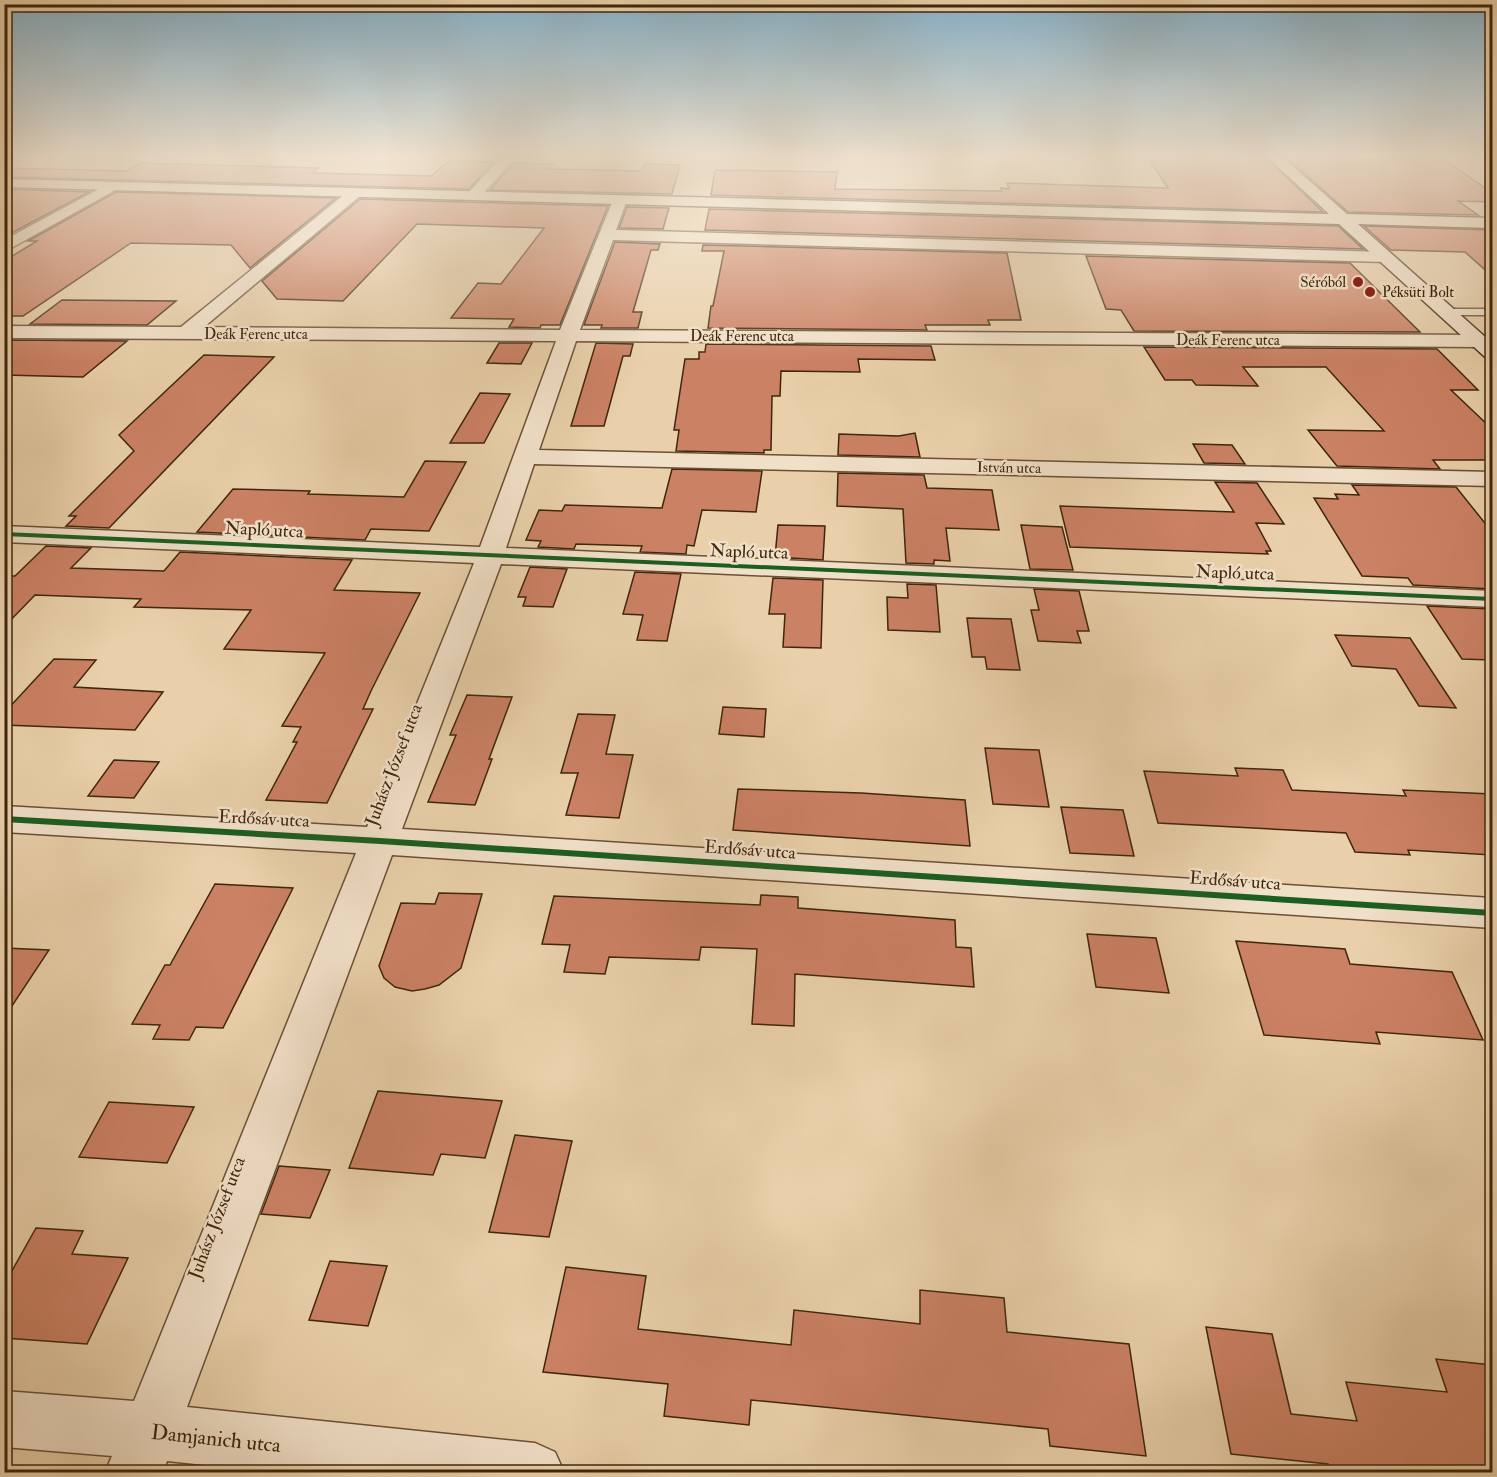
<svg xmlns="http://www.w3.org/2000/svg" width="1497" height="1477" viewBox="0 0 1497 1477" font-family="'IM FELL Double Pica',serif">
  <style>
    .building { fill: #cb8164; stroke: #3f260c; stroke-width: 1.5 }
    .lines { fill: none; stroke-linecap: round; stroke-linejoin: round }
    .lane-casing { stroke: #6a5034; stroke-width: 3 }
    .street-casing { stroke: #6a5034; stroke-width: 3 }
    .secondary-casing { stroke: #3f260c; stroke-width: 3 }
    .lane { fill: #f1e0c8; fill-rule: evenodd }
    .street { fill: #f1e0c8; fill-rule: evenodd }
    .secondary { fill: #f1e0c8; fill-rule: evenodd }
    .cycleway-casing { stroke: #f1e0c8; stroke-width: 3 }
    .cycleway { fill: #1b5e20; fill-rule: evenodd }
    .poi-dot { fill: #8f2418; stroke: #f1e0c8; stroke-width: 2 }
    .labels { text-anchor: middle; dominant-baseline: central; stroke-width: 5; stroke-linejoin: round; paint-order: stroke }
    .far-poi-label { font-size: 15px; fill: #3f260c; stroke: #f1e0c8; text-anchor: end }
    .far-street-label { font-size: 15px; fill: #3f260c; stroke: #f1e0c8 }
    .street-label { font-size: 18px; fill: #3f260c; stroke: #f1e0c8 }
    .near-street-label { font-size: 21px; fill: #3f260c; stroke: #f1e0c8 }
  </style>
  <rect width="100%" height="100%" fill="#e9d0aa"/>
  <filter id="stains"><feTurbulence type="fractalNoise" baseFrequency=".00333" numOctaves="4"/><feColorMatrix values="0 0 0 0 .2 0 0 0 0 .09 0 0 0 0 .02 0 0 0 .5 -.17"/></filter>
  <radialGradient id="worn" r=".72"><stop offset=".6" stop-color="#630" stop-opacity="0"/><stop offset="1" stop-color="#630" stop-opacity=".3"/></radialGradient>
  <g class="building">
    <polygon points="1146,155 1263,155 1323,212 711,195 715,170 837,172 835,189 1002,191 1001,188 1009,189 1007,183 1168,188"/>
    <polygon points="1284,155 1438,155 1492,193 1492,202 1458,201 1478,215 1348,212"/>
    <polygon points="449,161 494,162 469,189 4,177 4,168 126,171 141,163 319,168 312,173 431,176"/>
    <polygon points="514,163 553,164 548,169 641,171 645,164 680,165 672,194 490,190"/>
    <polygon points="4,189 89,192 4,237"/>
    <polygon points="116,192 336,198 250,268 231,245 131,243 23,316 4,316 4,261 37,241 28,241"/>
    <polygon points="360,199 608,206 560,325 541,325 540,328 509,327 514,319 451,318 478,283 501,284 544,228 417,224 343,301 277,299 262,281"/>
    <polygon points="627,207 669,208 663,229 619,228"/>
    <polygon points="709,209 1338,226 1363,249 705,230"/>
    <polygon points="1364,226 1492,230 1492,276 1465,252 1391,250"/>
    <polygon points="615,242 660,244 658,250 651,250 633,312 642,312 638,328 601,328 602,325 584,325"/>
    <polygon points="703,245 1007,253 1021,320 988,320 990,325 925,325 927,330 708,328 711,306 713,306 724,251 702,251"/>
    <polygon points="1086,256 1350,263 1420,332 1134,331 1121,310 1106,309"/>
    <polygon points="62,300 176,301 147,325 30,324"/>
    <polygon points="8,340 127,341 83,377 4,375 4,343"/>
    <polygon points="499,343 532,343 521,364 487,363"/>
    <polygon points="596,343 633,344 630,356 623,356 604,426 571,426"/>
    <polygon points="706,344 931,346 935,360 858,359 860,372 781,371 780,396 772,396 771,450 764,450 764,453 676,451 679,430 674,430 685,359 699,359 699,352 705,352"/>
    <polygon points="1144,347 1437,349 1478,390 1451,390 1492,429 1492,460 1433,460 1440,469 1337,466 1308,430 1384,431 1326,367 1243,367 1258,386 1196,385 1192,380 1165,380"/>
    <polygon points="204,355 274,357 109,528 66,526 76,516 69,516 134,451 119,435"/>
    <polygon points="480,393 510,394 484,443 450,443"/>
    <polygon points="915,433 920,457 838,455 839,434 899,436"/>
    <polygon points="1193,444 1232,445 1245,464 1204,463"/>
    <polygon points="425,461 466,462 429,531 371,529 365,540 197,532 233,489 310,491 308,494 404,497"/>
    <polygon points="672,469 762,471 756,512 702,510 694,546 687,545 686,554 640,552 642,546 576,544 574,549 538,547 541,541 526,540 539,510 562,511 565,505 662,508"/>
    <polygon points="838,473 924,475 927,488 992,490 999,530 946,528 950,561 934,560 934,564 906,563 903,509 837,506"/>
    <polygon points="1215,482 1257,483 1284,524 1256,523 1271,551 1266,551 1268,554 1070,547 1060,506 1234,512"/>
    <polygon points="1352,485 1456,487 1492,532 1492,589 1413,585 1408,578 1362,576 1314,498 1338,499 1335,494 1359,495"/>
    <polygon points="778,525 825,526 823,560 775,557"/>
    <polygon points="1021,525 1062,527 1073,570 1030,569"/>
    <polygon points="46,546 91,548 71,568 164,571 180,552 352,560 334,590 420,593 371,691 363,709 373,709 327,803 266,800 297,742 293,742 301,727 282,726 325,653 224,649 251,610 134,607 141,599 35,595 4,627 4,576 15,576"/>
    <polygon points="530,567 567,569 553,607 523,606 526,597 518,597"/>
    <polygon points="635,572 681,574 667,641 637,640 643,615 623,614"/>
    <polygon points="773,578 823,580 821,648 783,647 785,614 769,614"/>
    <polygon points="907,584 936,585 940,632 888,630 887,597 908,598"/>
    <polygon points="1034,589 1079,591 1089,631 1077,631 1081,643 1038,641 1031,610 1039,610"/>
    <polygon points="1427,606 1492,609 1492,660 1462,659"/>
    <polygon points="967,618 1011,619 1020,670 987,669 985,657 972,657"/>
    <polygon points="1335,635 1410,638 1456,708 1419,706 1396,669 1352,666"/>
    <polygon points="54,659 96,660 74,687 163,692 135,730 4,725 4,713"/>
    <polygon points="467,695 512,697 489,759 492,759 475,805 428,802 456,735 450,735"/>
    <polygon points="723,707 766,709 764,737 719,734"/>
    <polygon points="578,714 615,715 606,754 633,755 619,818 566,815 578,773 561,773"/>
    <polygon points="985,748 1039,750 1049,807 993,804"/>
    <polygon points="114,760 159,762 134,798 88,796"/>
    <polygon points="1235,768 1283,770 1292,790 1406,796 1403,790 1492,794 1492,855 1408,850 1410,855 1355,852 1346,833 1158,823 1144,771 1238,776"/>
    <polygon points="738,789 861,793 965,800 970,846 733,830"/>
    <polygon points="1061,807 1123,810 1134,856 1070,853"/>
    <polygon points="215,884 293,888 223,1028 196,1027 189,1040 153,1039 160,1025 132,1024 165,965 170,965"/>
    <polygon points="439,893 482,894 461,968 439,985 425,989 412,991 395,987 384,978 379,966 401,903 435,904"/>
    <polygon points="761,895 798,897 798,908 955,920 956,947 971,948 974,987 795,974 794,1026 752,1024 757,949 701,947 699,960 609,957 605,974 564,972 570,945 542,944 554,896 760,905"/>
    <polygon points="1087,934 1156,938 1169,993 1096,987"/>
    <polygon points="1236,941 1345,949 1350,964 1452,972 1483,1040 1376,1032 1380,1044 1264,1035"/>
    <polygon points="4,948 49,950 4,1018"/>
    <polygon points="378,1091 502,1101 485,1158 441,1154 433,1175 349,1168"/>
    <polygon points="109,1102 194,1107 167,1163 79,1157"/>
    <polygon points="515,1135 572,1141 549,1237 489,1232"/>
    <polygon points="279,1166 330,1170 310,1218 261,1214"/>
    <polygon points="36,1228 83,1231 72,1254 128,1258 87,1344 4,1338 4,1285"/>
    <polygon points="330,1261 387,1266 368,1326 309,1320"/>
    <polygon points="566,1267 646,1276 638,1329 791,1345 794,1310 920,1324 920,1290 1004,1298 1007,1332 1129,1344 1146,1456 1050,1446 1048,1429 751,1400 749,1425 664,1416 668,1384 543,1372"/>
    <polygon points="1206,1327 1272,1334 1291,1414 1357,1421 1346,1382 1447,1392 1436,1359 1492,1365 1492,1473 1330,1473 1328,1464 1231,1454"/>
  </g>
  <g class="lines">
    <defs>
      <polygon id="lane" points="1492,309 1492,315 1446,315 1441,312 1446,309"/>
      <g id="street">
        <polygon points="504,155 518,155 479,198 469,198 467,195 469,192"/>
        <polygon points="112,182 117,183 119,186 117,189 4,252 4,240"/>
        <polygon points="356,188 363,192 361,195 204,327 560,330 613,200 620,196 627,200 616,230 1385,252 1393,257 1385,262 613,240 580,330 1479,335 1486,337 1489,341 1486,345 1479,347 576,341 539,450 1492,472 1492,486 534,464 506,548 1492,591 1492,607 501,564 402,829 1492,898 1492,928 392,855 187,1407 535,1443 555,1452 564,1472 273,1472 167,1461 163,1472 105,1472 112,1456 4,1447 4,1391 134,1401 356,853 4,832 4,806 367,827 474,563 4,542 4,526 480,547 556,341 4,338 4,326 181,327 351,189"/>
      </g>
      <polygon id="secondary" points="1265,155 1280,155 1347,214 1492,218 1492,228 1358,224 1492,343 1492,359 1485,357 1339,224 4,187 4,179 1329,214"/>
    </defs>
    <use href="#lane" class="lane-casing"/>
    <use href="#street" class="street-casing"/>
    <use href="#secondary" class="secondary-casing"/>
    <use href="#lane" class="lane"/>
    <use href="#street" class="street"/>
    <use href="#secondary" class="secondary"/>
    <defs>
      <g id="cycleway">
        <polygon points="4,532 1492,597 1492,601 4,536"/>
        <polygon points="4,816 380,838 1492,910 1492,916 380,844 4,822"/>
      </g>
    </defs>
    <use href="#cycleway" class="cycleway-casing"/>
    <use href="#cycleway" class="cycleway"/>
  </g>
  <linearGradient id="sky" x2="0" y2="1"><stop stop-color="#88b5ce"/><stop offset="0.43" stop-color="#f5ead9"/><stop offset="1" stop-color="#f5ead9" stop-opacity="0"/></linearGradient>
  <rect width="1497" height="362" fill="url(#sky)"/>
  <g class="poi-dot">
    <circle cx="1358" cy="282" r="6"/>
    <circle cx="1370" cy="292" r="6"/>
  </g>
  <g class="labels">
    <g class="far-poi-label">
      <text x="1346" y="282">Séróból</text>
      <text x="1382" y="292" text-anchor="start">Péksüti Bolt</text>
    </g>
    <g class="far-street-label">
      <text x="256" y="334">Deák Ferenc utca</text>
      <text x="742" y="336">Deák Ferenc utca</text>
      <text x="1228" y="340">Deák Ferenc utca</text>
      <text transform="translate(1009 468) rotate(1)">István utca</text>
    </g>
    <g class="street-label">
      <text transform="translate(264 530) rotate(3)">Napló utca</text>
      <text transform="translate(749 552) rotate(2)">Napló utca</text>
      <text transform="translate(1235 573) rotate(2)">Napló utca</text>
      <text transform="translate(394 765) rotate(-69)">Juhász József utca</text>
      <text transform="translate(264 819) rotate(3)">Erdősáv utca</text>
      <text transform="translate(750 850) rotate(4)">Erdősáv utca</text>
      <text transform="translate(1235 881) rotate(4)">Erdősáv utca</text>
      <text transform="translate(217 1218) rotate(-69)">Juhász József utca</text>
    </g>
    <g class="near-street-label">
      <text transform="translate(216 1439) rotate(6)">Damjanich utca</text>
    </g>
  </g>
  <rect width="1497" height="1477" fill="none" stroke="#e9d0aa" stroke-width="24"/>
  <rect x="6" y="6" width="1485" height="1465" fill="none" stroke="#3f260c" stroke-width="3"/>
  <rect x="12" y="12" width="1473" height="1453" fill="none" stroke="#3f260c" stroke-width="1.5"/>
  <rect width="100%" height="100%" filter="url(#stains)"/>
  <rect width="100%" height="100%" fill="url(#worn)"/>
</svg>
